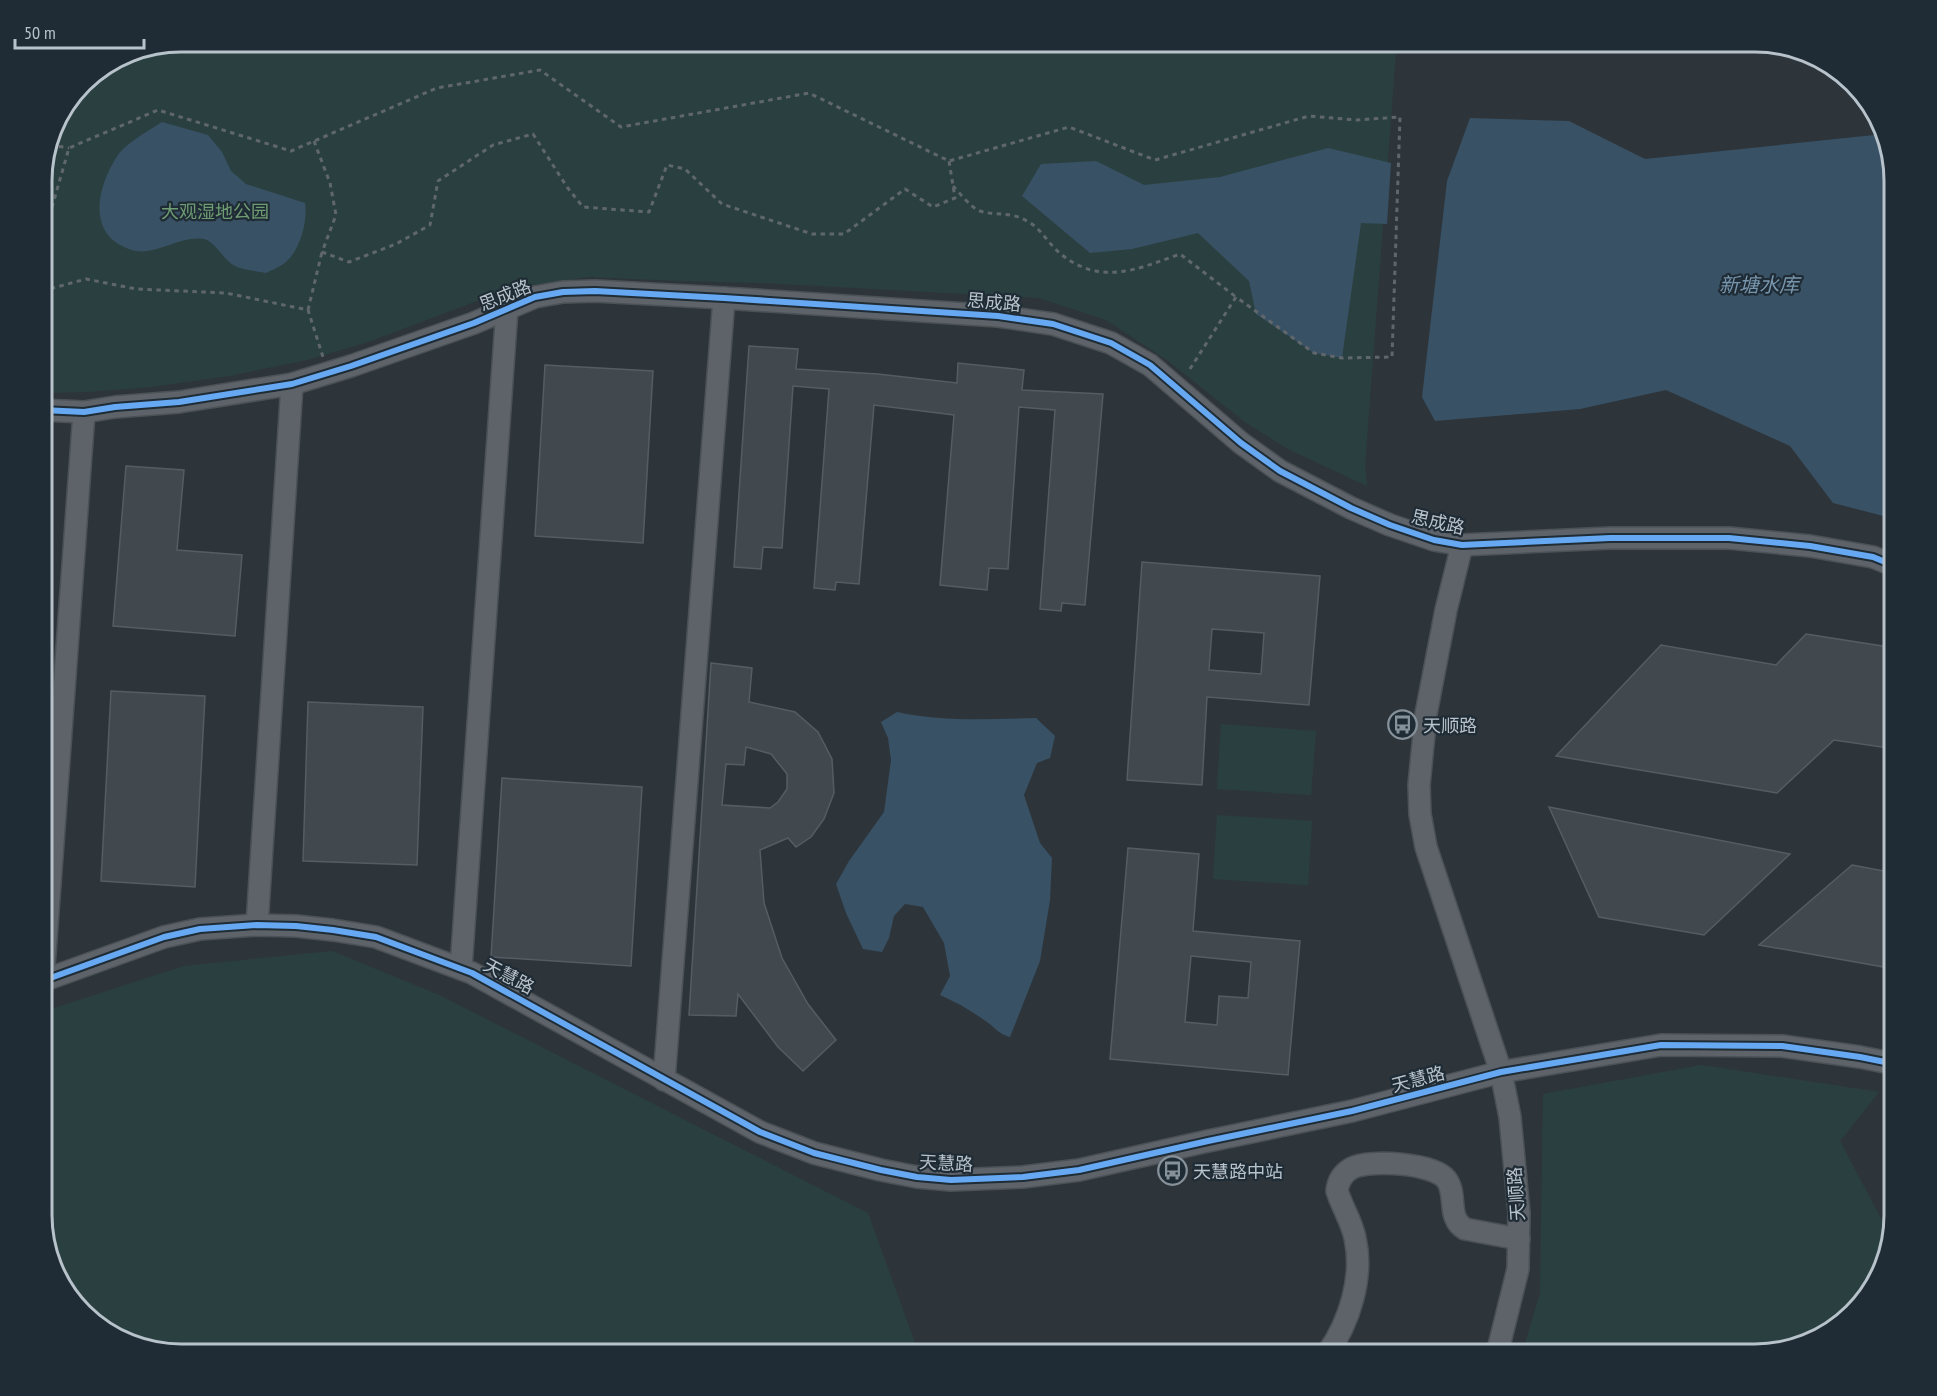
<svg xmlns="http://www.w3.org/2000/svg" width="1937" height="1396" viewBox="0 0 1937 1396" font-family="'PT Sans Narrow','Noto Sans SC',sans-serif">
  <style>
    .green { fill: #2a4040 }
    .water { fill: #395164 }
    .building { fill: #42494e; stroke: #555c63; stroke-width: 1.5; fill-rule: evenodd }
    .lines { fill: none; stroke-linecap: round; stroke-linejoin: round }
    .minor-casing { stroke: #4b5155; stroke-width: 24 }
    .path { stroke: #60676c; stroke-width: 3; stroke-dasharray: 4.5 4.5; stroke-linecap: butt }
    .minor { stroke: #5d6369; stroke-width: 21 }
    .cycleway-casing { stroke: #1f2c36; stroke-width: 10 }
    .cycleway { stroke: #66a8f1; stroke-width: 6 }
    .labels { text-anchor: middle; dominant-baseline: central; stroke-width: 4.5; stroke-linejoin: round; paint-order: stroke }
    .park-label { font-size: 18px; fill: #6f9c73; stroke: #1f2c36 }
    .street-label { font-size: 18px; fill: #b8c2cb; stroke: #1f2c36 }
    .poi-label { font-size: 18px; fill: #b8c2cb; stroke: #1f2c36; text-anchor: start }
    .water-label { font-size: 20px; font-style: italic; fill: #7896ad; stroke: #1f2c36 }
    .rim { fill: none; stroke: #b8c2cb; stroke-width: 3 }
  </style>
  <rect width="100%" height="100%" fill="#2d353b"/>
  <g class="green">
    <polygon points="234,42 1019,42 1396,51 1365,465 1367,486 1288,449 1245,422 1167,360 1106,320 1039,298 763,283 682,281 587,277 511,288 368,342 307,360 229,376 150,387 87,392 42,393 42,172 56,120 89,77 118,59 135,54"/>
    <polygon points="1221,724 1316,731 1311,795 1217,789"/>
    <polygon points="1217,815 1312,821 1308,885 1213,879"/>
    <polygon points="332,951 439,995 868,1213 919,1354 181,1354 97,1325 61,1284 42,1223 42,1012 184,966"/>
    <polygon points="1702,1065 1879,1092 1840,1141 1889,1234 1866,1299 1817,1339 1755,1354 1522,1354 1540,1293 1543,1094"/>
  </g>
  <g class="water">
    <polygon points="1470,118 1569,121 1645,159 1884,134 1895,181 1895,519 1833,503 1790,446 1666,390 1580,409 1435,421 1422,397 1447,181"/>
    <path d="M162,122L208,135L222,152L231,171L246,184L305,203C308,221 300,249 287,261C282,266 272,270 266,273C257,271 243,270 235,266C223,260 216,242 204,239C179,235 156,257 132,250C85,236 97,186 118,155C126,143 150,130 162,122Z"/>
    <polygon points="1328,148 1391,163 1387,224 1361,223 1342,358 1314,353 1256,314 1249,281 1198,233 1132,249 1090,253 1022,196 1041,164 1096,161 1144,185 1220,177"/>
    <path d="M897,712C942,722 990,719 1036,718L1055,736L1050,758L1037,763L1024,795L1040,843L1052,858L1050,900L1040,961L1010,1037C997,1033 997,1029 987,1022C972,1011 956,1002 940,995L950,976L944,943L923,907L905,904L894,916L889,938L882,952L863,949L846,913L836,884L849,861L884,812L891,760L888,738L881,722Z"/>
  </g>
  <g class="building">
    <polygon points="749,346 798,349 796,369 878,374 957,383 958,363 1024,370 1022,390 1103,394 1085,605 1062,603 1061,611 1040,609 1055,410 1019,407 1008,569 989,568 987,590 940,585 954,415 874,405 859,584 836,582 835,590 814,588 829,389 793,386 782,548 763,547 761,569 734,567"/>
    <polygon points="545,365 653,371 643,543 535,536"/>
    <polygon points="126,466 184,470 177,550 242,555 235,636 113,626"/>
    <path d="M1142,562L1320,576L1309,705L1207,697L1202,785L1127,780ZM1212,629L1264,633L1261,674L1209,670Z"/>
    <polygon points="1806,634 1895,648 1895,749 1834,740 1777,793 1556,756 1661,645 1776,665"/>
    <path d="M711,663L752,668L749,702L795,712L818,732L832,759L834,793L824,819L811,837L796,847L788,838L760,850L764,903L782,958L808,1004L836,1040L803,1071L778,1047L738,994L736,1016L689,1015ZM746,747L771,754L787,774V789L778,802L770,808L722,805L726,764L744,765Z"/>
    <polygon points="111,691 205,696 195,887 101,881"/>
    <polygon points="308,702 423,707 417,865 303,861"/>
    <polygon points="502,778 642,787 631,966 491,957"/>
    <polygon points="1549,807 1790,854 1704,935 1599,917"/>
    <path d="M1128,848L1199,854L1193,931L1300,941L1288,1075L1110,1059ZM1191,956L1251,962L1248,998L1219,996L1217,1025L1185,1022Z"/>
    <polygon points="1852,865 1895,873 1895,969 1759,945"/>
  </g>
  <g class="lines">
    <defs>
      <g id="minor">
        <polyline points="42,410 84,412 115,407 179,402 292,384 351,366 474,323 535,297 563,292 595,291 724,298 998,316 1053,324 1111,343 1150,365 1241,443 1280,471 1351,508 1390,525 1434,540 1462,545 1610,538 1729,538 1810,546 1873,557 1895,566"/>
        <polyline points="1462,545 1446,610 1426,714 1419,785 1420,814 1426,847 1501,1072 1510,1117 1519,1213 1518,1269 1497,1354"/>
        <polyline points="257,925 292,384"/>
        <polyline points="461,968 507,308"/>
        <polyline points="42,981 164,937 200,929 257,925 296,926 333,930 376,937 472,973 760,1132 814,1153 881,1170 917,1177 951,1180 1023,1177 1079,1170 1208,1141 1352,1111 1501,1072 1661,1045 1782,1046 1860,1057 1895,1064"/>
        <polyline points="43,981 84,412"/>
        <polyline points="664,1080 724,298"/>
        <path d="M1327,1354C1349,1323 1364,1277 1355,1238C1352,1222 1342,1207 1337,1191C1338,1181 1343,1173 1352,1168C1369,1159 1433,1163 1446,1179C1458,1194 1446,1218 1465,1229L1519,1239"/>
      </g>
    </defs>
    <use href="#minor" class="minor-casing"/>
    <g class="path">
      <polyline points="314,141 330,183 336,215 322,252 349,262 396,244 430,225 438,181 493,145 533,134 567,187 583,207 649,212 667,165 685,169 722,204 812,234 844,234 905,189 933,207 955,198 949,161"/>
      <polyline points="50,145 69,148"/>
      <path d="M953,186C960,193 971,208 980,211C999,217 1008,210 1029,222C1042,230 1050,246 1062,255C1102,286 1138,269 1180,254L1236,297"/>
      <polyline points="42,242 69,148 158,110 291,151 437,88 540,70 621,127 809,93 949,161 1069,127 1155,160 1309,116 1356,120 1400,117 1392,357 1342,358 1314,353 1236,297 1188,372"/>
      <polyline points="42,291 86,279 136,289 226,293 308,310 323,357"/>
      <polyline points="308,310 322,252"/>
    </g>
    <use href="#minor" class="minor"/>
    <defs>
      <g id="cycleway">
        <polyline points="42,410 84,412 115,407 179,402 292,384 351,366 474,323 535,297 563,292 595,291 724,298 998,316 1053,324 1111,343 1150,365 1241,443 1280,471 1351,508 1390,525 1434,540 1462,545 1610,538 1729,538 1810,546 1873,557 1895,566"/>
        <polyline points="42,981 164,937 200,929 257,925 296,926 333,930 376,937 472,973 760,1132 814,1153 881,1170 917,1177 951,1180 1023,1177 1079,1170 1208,1141 1352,1111 1501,1072 1661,1045 1782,1046 1860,1057 1895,1064"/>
      </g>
    </defs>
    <use href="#cycleway" class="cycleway-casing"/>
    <use href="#cycleway" class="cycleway"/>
  </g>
  <defs>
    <symbol id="bus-ring" viewBox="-11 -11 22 22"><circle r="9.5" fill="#1f2c36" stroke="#879199" stroke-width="1.5"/><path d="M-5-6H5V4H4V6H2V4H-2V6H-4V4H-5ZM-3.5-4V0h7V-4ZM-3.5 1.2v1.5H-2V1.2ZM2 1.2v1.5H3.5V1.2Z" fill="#879199"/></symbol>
  </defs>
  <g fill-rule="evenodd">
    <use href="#bus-ring" x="1386" y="708" width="33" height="33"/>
    <use href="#bus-ring" x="1156" y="1154" width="33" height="33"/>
  </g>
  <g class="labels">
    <g class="park-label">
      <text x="215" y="211">大观湿地公园</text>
    </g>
    <g class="street-label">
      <text transform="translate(505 295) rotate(-22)">思成路</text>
      <text transform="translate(994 302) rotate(5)">思成路</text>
      <text transform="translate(1438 522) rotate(13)">思成路</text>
      <text transform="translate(509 976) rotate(28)">天慧路</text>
      <text transform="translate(1418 1079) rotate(-15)">天慧路</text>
      <text transform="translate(946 1163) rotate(3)">天慧路</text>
      <text transform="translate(1516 1194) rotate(-94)">天顺路</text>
    </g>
    <g class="poi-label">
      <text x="1423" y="725">天顺路</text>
      <text x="1193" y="1171">天慧路中站</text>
    </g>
    <g class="water-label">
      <text x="1759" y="285">新塘水库</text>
    </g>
  </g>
  <path d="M0 0H1937V1396H0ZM181 52H1755A129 129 0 0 1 1884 181V1215A129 129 0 0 1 1755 1344H181A129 129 0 0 1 52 1215V181A129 129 0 0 1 181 52Z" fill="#1f2c36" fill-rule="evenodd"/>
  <path class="rim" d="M181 52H1755A129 129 0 0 1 1884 181V1215A129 129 0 0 1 1755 1344H181A129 129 0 0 1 52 1215V181A129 129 0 0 1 181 52Z"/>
  <path d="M15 39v9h129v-9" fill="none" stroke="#b8c2cb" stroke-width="3"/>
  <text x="24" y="39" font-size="18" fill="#b8c2cb" stroke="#1f2c36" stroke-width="4.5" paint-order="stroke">50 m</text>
</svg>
